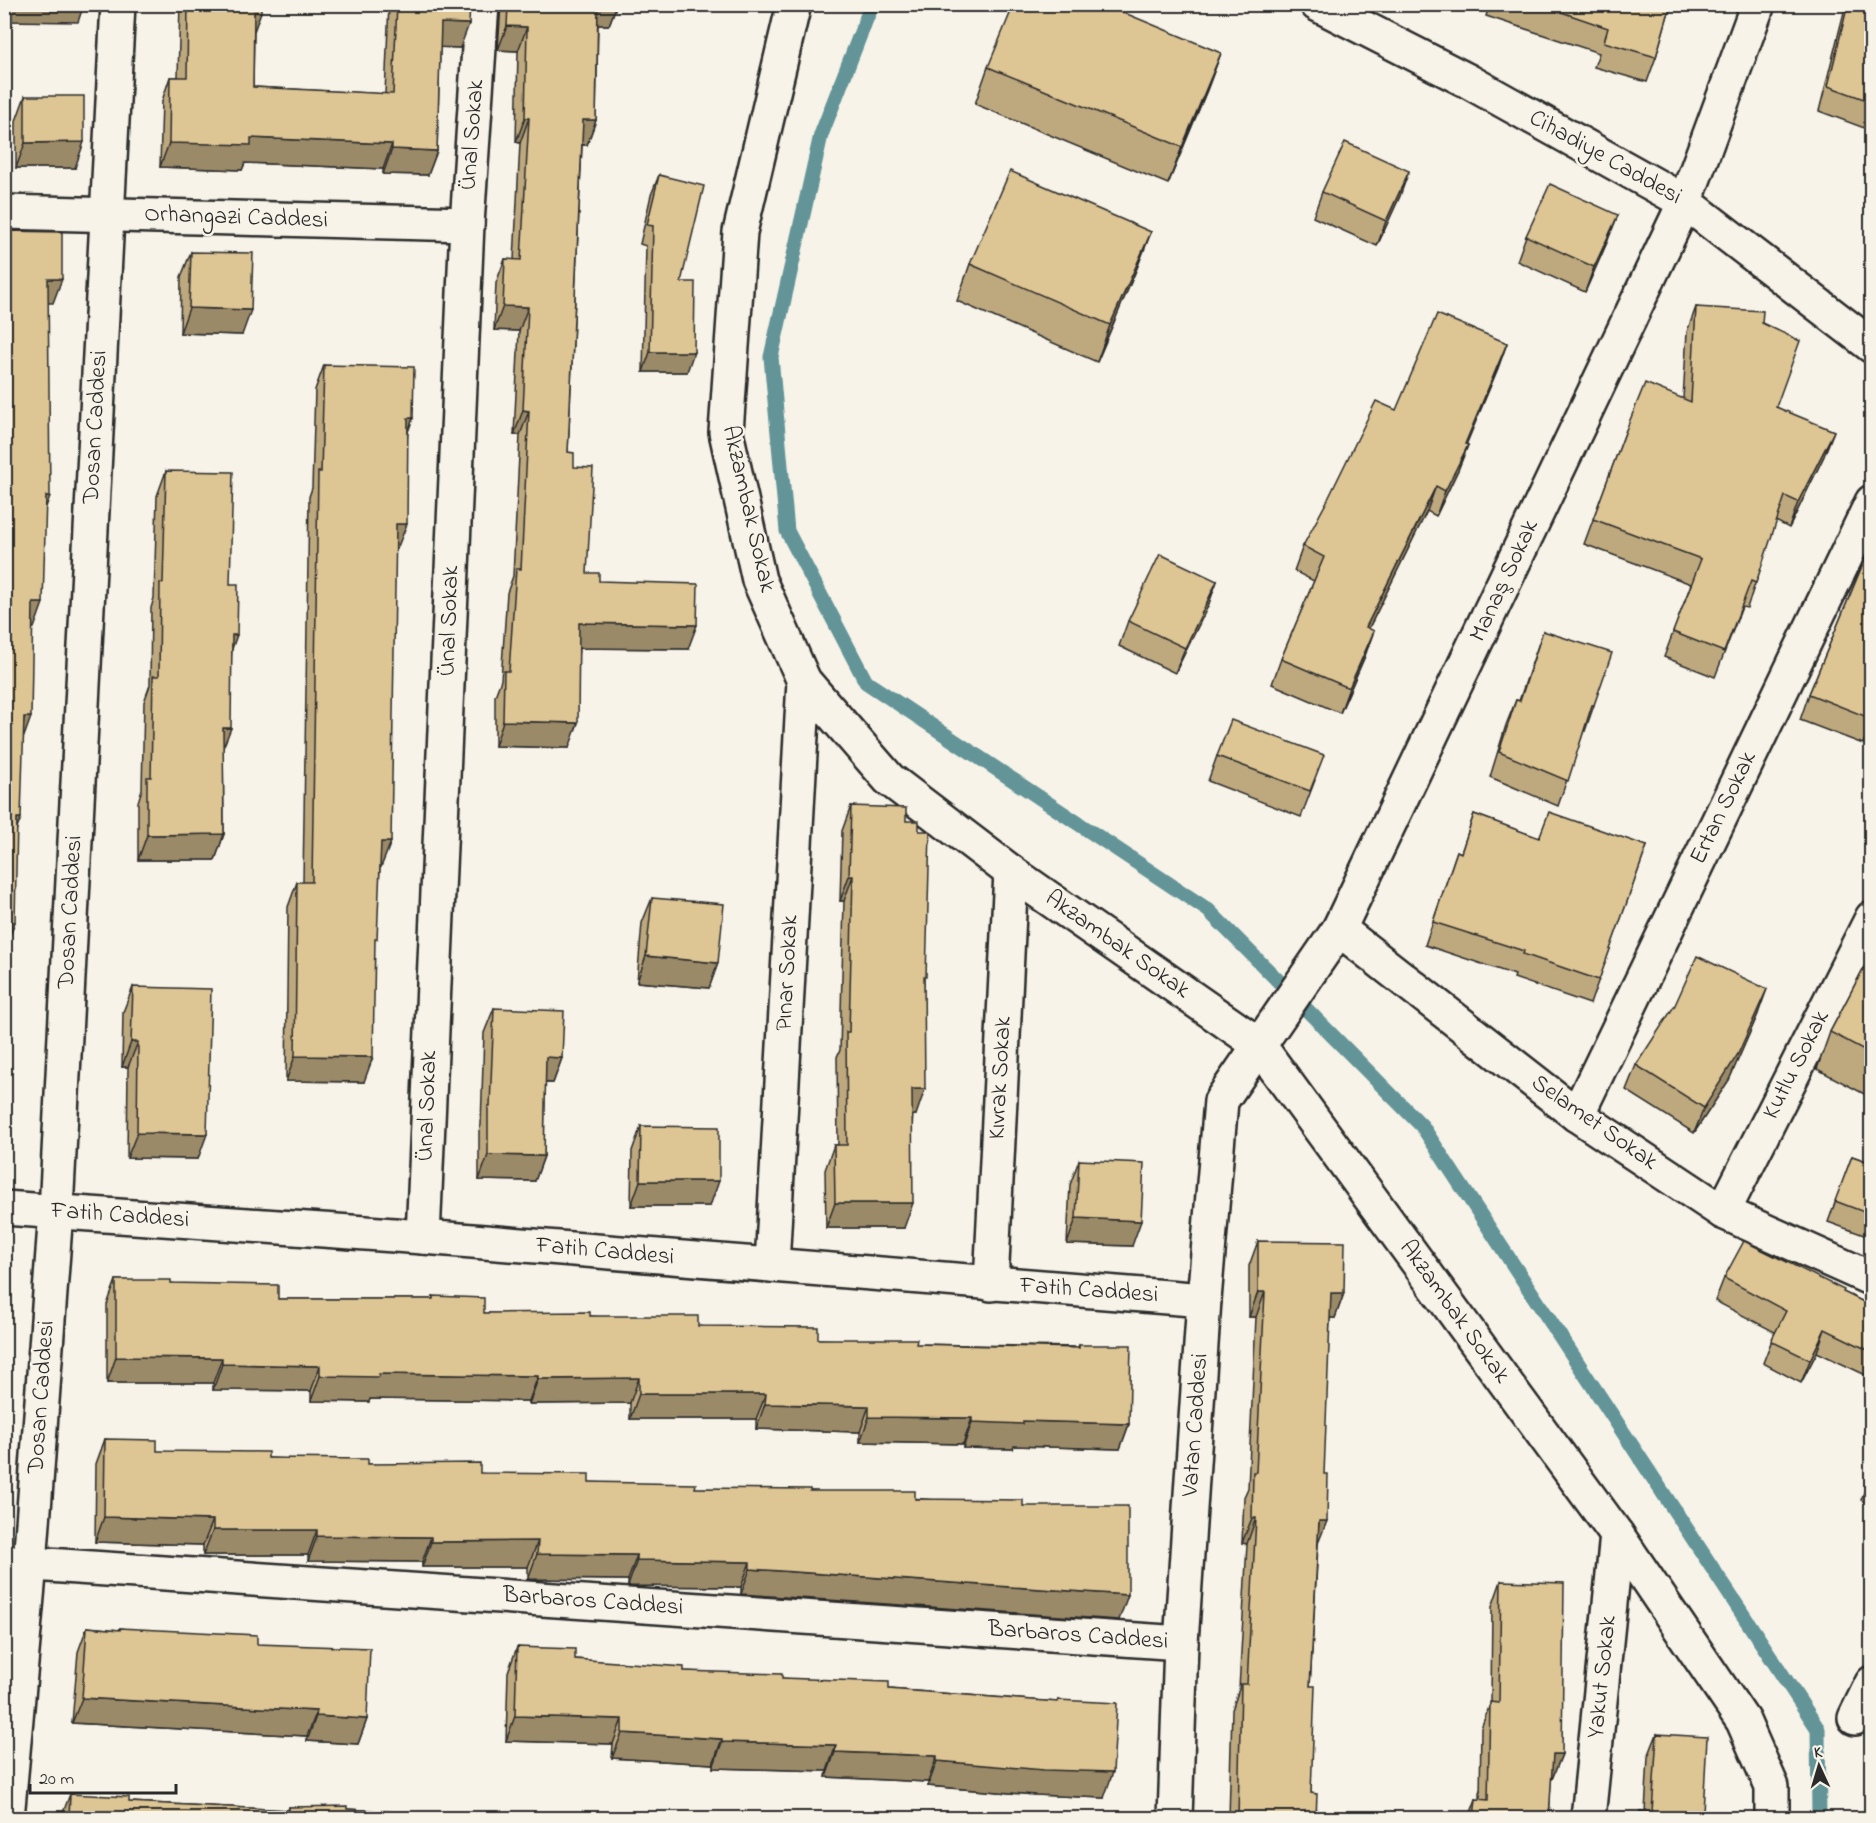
<svg xmlns="http://www.w3.org/2000/svg" width="1876" height="1823" viewBox="0 0 1876 1823" font-family="'Indie Flower',sans-serif">
  <style>
    .lines { fill: none; stroke-linecap: round; stroke-linejoin: round }
    .stream { stroke: #639498; stroke-width: 15 }
    .minor-casing { stroke: #2b2b2b; stroke-width: 38 }
    .minor { stroke: #f7f3e8; stroke-width: 33 }
    .wall { fill: #bea97f; stroke: #2b2b2b; stroke-width: 1.5 }
    .shaded-wall { fill: #9b8a68; stroke: #2b2b2b; stroke-width: 1.5 }
    .building { fill: #ddc594; stroke: #2b2b2b; stroke-width: 1.5 }
    .labels { text-anchor: middle; dominant-baseline: central; stroke-width: 5; stroke-linejoin: round; paint-order: stroke }
    .street-label { font-size: 24px; fill: #2b2b2b; stroke: #f7f3e8 }
  </style>
  <rect width="100%" height="100%" fill="#f7f3e8"/>
  <filter id="ink" filterUnits="userSpaceOnUse"><feTurbulence type="fractalNoise" baseFrequency=".0167" numOctaves="2"/><feDisplacementMap in="SourceGraphic" scale="12" xChannelSelector="R" yChannelSelector="G"/><feConvolveMatrix kernelMatrix="1 2 1 2 8 2 1 2 1" color-interpolation-filters="sRGB"/></filter>
  <g filter="url(#ink)">
    <g class="lines">
      <polyline class="stream" points="872,4 821,135 771,357 787,531 866,682 1208,910 1422,1126 1818,1729 1819,1818"/>
      <defs>
        <g id="minor">
          <polyline points="794,4 740,232 726,432 759,580 804,681 889,779 1011,872 1258,1044 1617,1535 1743,1721 1772,1787 1772,1818"/>
          <polyline points="1317,4 1468,81 1685,202 1872,346"/>
          <polyline points="4,212 467,224"/>
          <polyline points="1339,929 1577,1115 1723,1212 1872,1279"/>
          <polyline points="1577,1115 1872,502"/>
          <polyline points="4,1208 423,1237 1204,1300"/>
          <polyline points="1723,1212 1872,918"/>
          <polyline points="423,1237 467,224 482,4"/>
          <polyline points="772,1265 804,681"/>
          <polyline points="991,1284 1011,872"/>
          <polyline points="4,1562 1181,1643"/>
          <polyline points="1855,1718 1872,1683"/>
          <polyline points="7,1818 30,1564 56,1211 118,4"/>
          <polyline points="1175,1818 1181,1643 1204,1300 1221,1101 1339,929 1685,202 1758,4"/>
          <polyline points="1588,1818 1617,1535"/>
        </g>
      </defs>
      <use href="#minor" class="minor-casing"/>
      <use href="#minor" class="minor"/>
    </g>
    <g class="wall">
      <polygon points="180,4 261,4 254,30 253,87 385,94 389,4 470,4 460,48 440,47 437,151 428,175 383,174 383,169 245,163 242,170 160,167 162,101 170,77 178,77"/>
      <polygon points="501,4 617,4 609,25 598,25 596,120 587,145 582,145 568,452 574,467 587,573 599,581 688,649 579,648 569,748 495,746 495,696 501,680 507,593 513,576 520,435 514,435 519,331 494,330 496,283 505,259 514,260 520,143 516,142 518,51 498,50"/>
      <polygon points="1490,4 1671,4 1656,57 1647,82 1594,67 1599,53 1486,16"/>
      <polygon points="1846,4 1872,4 1872,131 1819,111"/>
      <polygon points="1221,53 1207,90 1168,184 975,104 988,67"/>
      <polygon points="25,96 75,168 16,168 16,121"/>
      <polygon points="659,175 681,282 687,372 643,372 646,246 640,244 651,195"/>
      <polygon points="1322,192 1400,196 1377,246 1313,217"/>
      <polygon points="1151,232 1137,268 1097,362 957,301 970,264"/>
      <polygon points="1526,236 1608,240 1585,292 1517,261"/>
      <polygon points="191,252 242,335 180,333 181,277"/>
      <polygon points="1696,307 1762,323 1777,407 1824,456 1789,528 1776,521 1747,608 1742,607 1715,677 1664,657 1691,584 1584,544 1626,430 1683,399 1687,332"/>
      <polygon points="1507,343 1498,368 1466,444 1468,445 1458,470 1436,516 1427,511 1369,628 1365,656 1340,713 1272,684 1281,659 1314,581 1294,571 1303,546"/>
      <polygon points="324,365 413,418 408,431 397,549 395,549 381,867 380,867 364,1082 286,1081 288,907 297,882 303,882 309,497 312,488 315,390"/>
      <polygon points="166,471 230,584 232,649 223,749 224,834 215,860 138,860 138,802 142,789 144,702 150,685 151,608 154,598 157,496"/>
      <polygon points="1872,542 1872,724 1863,744 1800,720 1809,694"/>
      <polygon points="1217,581 1208,606 1175,673 1119,646 1128,621"/>
      <polygon points="1543,631 1594,705 1585,731 1584,730 1558,806 1490,777 1506,725 1516,700 1519,701"/>
      <polygon points="1217,756 1315,780 1301,817 1208,781"/>
      <polygon points="851,806 906,821 919,831 924,983 916,1115 913,1115 904,1228 826,1228 825,1170 834,1145 838,1145 837,1057 840,1050 844,901 840,901 842,831"/>
      <polygon points="1474,814 1539,838 1647,846 1590,1004 1514,978 1515,975 1425,945 1457,851 1461,853"/>
      <polygon points="652,898 718,963 709,988 637,982 642,923"/>
      <polygon points="1872,952 1872,1095 1870,1097 1817,1069 1830,1032"/>
      <polygon points="133,987 198,1159 127,1158 128,1067 122,1067 123,1012"/>
      <polygon points="494,1008 562,1058 553,1083 545,1083 544,1156 535,1181 479,1180 479,1131 481,1125 484,1033"/>
      <polygon points="1758,1014 1729,1080 1694,1133 1626,1090 1636,1065"/>
      <polygon points="641,1126 710,1206 631,1206 632,1151"/>
      <polygon points="1852,1156 1872,1163 1872,1238 1828,1222"/>
      <polygon points="1079,1160 1132,1246 1067,1244 1070,1185"/>
      <polygon points="1258,1241 1344,1293 1335,1318 1330,1318 1318,1546 1310,1686 1311,1793 1316,1818 1229,1818 1232,1710 1239,1689 1247,1544 1242,1543 1244,1497 1248,1488 1256,1317 1249,1317 1249,1266"/>
      <polygon points="1724,1278 1843,1292 1872,1306 1872,1378 1817,1352 1801,1383 1763,1363 1775,1332 1715,1301"/>
      <polygon points="116,1280 171,1283 278,1299 433,1299 433,1296 484,1313 590,1316 698,1326 818,1339 916,1344 1078,1347 1079,1345 1129,1424 1120,1449 1014,1446 1013,1449 963,1448 963,1444 860,1442 860,1432 756,1429 756,1419 630,1419 630,1403 529,1404 529,1401 370,1399 369,1402 311,1401 311,1391 213,1390 213,1383 107,1383 107,1305"/>
      <polygon points="105,1439 157,1451 368,1464 589,1482 695,1488 810,1491 1023,1506 1119,1620 741,1594 741,1587 628,1586 628,1580 528,1579 528,1567 422,1567 422,1562 308,1561 308,1555 203,1555 203,1545 95,1542 96,1464"/>
      <polygon points="1872,1477 1872,1506 1861,1500 1866,1487"/>
      <polygon points="1501,1581 1562,1754 1552,1779 1551,1779 1549,1818 1469,1818 1476,1799 1480,1800 1481,1728 1491,1702 1492,1607"/>
      <polygon points="87,1627 119,1630 120,1628 257,1644 367,1719 358,1744 307,1741 307,1736 72,1723 78,1652"/>
      <polygon points="517,1647 575,1659 684,1671 782,1678 889,1689 1057,1702 1058,1700 1104,1798 1035,1795 928,1786 928,1782 826,1777 827,1771 713,1768 713,1764 612,1758 613,1744 506,1741 508,1672"/>
      <polygon points="1657,1734 1703,1813 1718,1818 1637,1818 1640,1811 1645,1812 1648,1757"/>
      <polygon points="70,1794 129,1802 288,1810 289,1807 347,1809 494,1818 496,1812 547,1818 61,1818"/>
    </g>
    <g class="shaded-wall">
      <polygon points="5,4 84,4 78,22 4,21"/>
      <polygon points="597,4 617,4 609,25 589,25"/>
      <polygon points="254,12 261,12 252,37"/>
      <polygon points="441,23 469,24 460,48 432,47"/>
      <polygon points="507,26 527,27 518,51 498,50"/>
      <polygon points="1221,53 1207,90 1168,184 1182,147"/>
      <polygon points="525,118 529,118 520,143 516,142"/>
      <polygon points="583,120 596,120 587,145 574,144"/>
      <polygon points="251,138 392,144 383,169 245,163 242,170 160,167 169,143"/>
      <polygon points="84,142 75,168 16,168 25,143"/>
      <polygon points="392,149 437,151 428,175 383,174"/>
      <polygon points="1409,171 1400,196 1377,246 1386,221"/>
      <polygon points="1618,215 1608,240 1585,292 1594,267"/>
      <polygon points="1151,232 1137,268 1097,362 1110,325"/>
      <polygon points="48,279 62,279 53,303 39,303"/>
      <polygon points="503,306 528,307 519,331 494,330"/>
      <polygon points="189,308 251,310 242,335 180,333"/>
      <polygon points="1507,343 1498,368 1457,467 1468,445 1458,470 1436,516 1445,491"/>
      <polygon points="650,352 694,352 687,372 643,372"/>
      <polygon points="523,410 529,411 520,435 514,435"/>
      <polygon points="408,418 413,418 404,443"/>
      <polygon points="1834,431 1824,456 1789,528 1798,502"/>
      <polygon points="1436,486 1427,511 1357,652 1366,627"/>
      <polygon points="46,496 50,496 41,521"/>
      <polygon points="396,524 407,524 397,549 386,549"/>
      <polygon points="1217,581 1208,606 1175,673 1185,648"/>
      <polygon points="33,603 43,603 34,628 24,628"/>
      <polygon points="579,623 697,625 688,649 570,648"/>
      <polygon points="1374,631 1365,656 1340,713 1349,688"/>
      <polygon points="232,635 237,635 228,660"/>
      <polygon points="24,717 31,717 22,742"/>
      <polygon points="503,721 578,723 569,748 495,746"/>
      <polygon points="1872,721 1872,724 1863,744"/>
      <polygon points="223,728 231,728 221,753"/>
      <polygon points="17,818 21,818 12,842"/>
      <polygon points="224,834 215,860 138,860 147,835"/>
      <polygon points="381,842 391,842 381,867 372,867"/>
      <polygon points="849,876 853,876 844,901 840,901"/>
      <polygon points="8,921 15,922 6,946"/>
      <polygon points="646,956 718,963 709,988 637,982"/>
      <polygon points="1767,989 1758,1014 1729,1080 1694,1133 1704,1108"/>
      <polygon points="4,1028 8,1028 4,1038"/>
      <polygon points="131,1042 138,1042 128,1067 122,1067"/>
      <polygon points="295,1056 373,1057 364,1082 286,1081"/>
      <polygon points="546,1057 562,1058 553,1083 537,1082"/>
      <polygon points="912,1089 925,1089 916,1115 903,1115"/>
      <polygon points="137,1133 207,1134 198,1159 127,1158"/>
      <polygon points="488,1155 544,1156 535,1181 479,1180"/>
      <polygon points="640,1181 719,1181 710,1206 631,1206"/>
      <polygon points="835,1203 913,1203 904,1228 826,1228"/>
      <polygon points="1076,1218 1141,1221 1132,1246 1067,1244"/>
      <polygon points="1258,1292 1265,1292 1256,1317 1249,1317"/>
      <polygon points="1331,1293 1344,1293 1335,1318 1322,1318"/>
      <polygon points="1825,1329 1817,1352 1801,1383 1810,1360"/>
      <polygon points="116,1357 222,1358 213,1383 107,1383"/>
      <polygon points="222,1364 320,1366 311,1391 213,1390"/>
      <polygon points="379,1374 538,1376 529,1401 370,1399 369,1402 311,1401 320,1376"/>
      <polygon points="639,1378 630,1403 529,1404 538,1379"/>
      <polygon points="639,1394 766,1394 756,1419 630,1419"/>
      <polygon points="765,1404 869,1406 860,1432 756,1429"/>
      <polygon points="869,1417 972,1418 963,1444 860,1442"/>
      <polygon points="1023,1421 1129,1424 1120,1449 1014,1446 1013,1449 963,1448 972,1422"/>
      <polygon points="104,1517 213,1520 203,1545 95,1542"/>
      <polygon points="1252,1518 1256,1518 1247,1544 1242,1543"/>
      <polygon points="1319,1521 1327,1521 1317,1546"/>
      <polygon points="213,1530 317,1530 308,1555 203,1555"/>
      <polygon points="317,1536 431,1537 422,1562 308,1561"/>
      <polygon points="538,1541 528,1567 422,1567 431,1542"/>
      <polygon points="537,1554 637,1555 628,1580 528,1579"/>
      <polygon points="637,1560 750,1562 741,1587 628,1586"/>
      <polygon points="750,1569 1128,1595 1119,1620 741,1594"/>
      <polygon points="82,1698 317,1711 307,1736 72,1723"/>
      <polygon points="316,1716 367,1719 358,1744 307,1741"/>
      <polygon points="515,1716 622,1719 613,1744 506,1741"/>
      <polygon points="622,1733 722,1739 713,1764 612,1758"/>
      <polygon points="722,1742 836,1745 827,1771 713,1768"/>
      <polygon points="835,1752 937,1756 928,1782 826,1777"/>
      <polygon points="1553,1754 1562,1754 1552,1779 1544,1779"/>
      <polygon points="937,1761 1113,1772 1104,1798 1035,1795 928,1786"/>
    </g>
    <g class="building">
      <polygon points="188,4 261,4 261,12 254,12 253,87 393,94 397,4 470,4 469,24 441,23 437,151 392,149 392,144 251,138 251,145 169,143 170,77 187,77"/>
      <polygon points="508,4 598,4 596,120 583,120 568,452 574,453 574,467 593,468 587,573 599,573 599,581 698,584 697,625 579,623 578,723 503,721 504,671 509,671 516,569 521,569 529,411 523,410 528,307 503,306 505,259 521,260 529,118 525,118 527,27 507,26"/>
      <polygon points="1014,4 1103,4 1221,53 1182,147 988,67"/>
      <polygon points="1538,4 1671,4 1656,57 1604,42 1608,28"/>
      <polygon points="1848,4 1872,4 1872,102 1828,86"/>
      <polygon points="25,96 84,96 84,142 25,143"/>
      <polygon points="1345,142 1409,171 1386,221 1322,192"/>
      <polygon points="1010,171 1151,232 1110,325 970,264"/>
      <polygon points="659,175 704,186 681,282 695,282 694,352 650,352 653,226 647,225"/>
      <polygon points="1550,184 1618,215 1594,267 1526,236"/>
      <polygon points="4,231 62,232 62,279 48,279 50,496 46,496 43,603 33,603 31,717 24,717 21,818 17,818 15,922 8,921 8,1028 4,1028"/>
      <polygon points="191,252 253,253 251,310 189,308"/>
      <polygon points="1696,307 1763,311 1762,323 1800,341 1776,407 1834,431 1798,502 1785,496 1756,583 1751,581 1724,652 1673,632 1701,559 1593,519 1626,430 1645,383 1691,402"/>
      <polygon points="1437,314 1507,343 1465,444 1468,445 1445,491 1436,486 1366,627 1374,631 1349,688 1281,659 1324,557 1303,546 1327,501 1376,401 1396,410"/>
      <polygon points="324,365 414,367 413,418 408,418 407,524 396,524 391,842 381,842 377,939 375,939 373,1057 295,1056 297,882 312,882 318,472 321,472"/>
      <polygon points="166,471 233,472 230,584 238,584 237,635 232,635 231,728 223,728 224,834 147,835 147,777 151,777 153,676 159,676 160,583 163,583"/>
      <polygon points="1872,542 1872,719 1809,694"/>
      <polygon points="1160,554 1217,581 1185,648 1128,621"/>
      <polygon points="1543,631 1612,653 1594,705 1592,705 1568,781 1499,752 1516,700 1520,701"/>
      <polygon points="1231,720 1324,755 1310,791 1217,756"/>
      <polygon points="851,806 906,808 906,821 919,821 919,831 930,831 926,977 924,977 925,1089 912,1089 913,1203 835,1203 834,1145 847,1145 846,1032 849,1032 853,876 849,876"/>
      <polygon points="1549,812 1647,846 1599,980 1523,954 1524,951 1433,922 1457,851 1461,853 1474,814 1539,838"/>
      <polygon points="652,898 724,904 718,963 646,956"/>
      <polygon points="1872,952 1872,1054 1830,1032"/>
      <polygon points="1697,956 1767,989 1738,1054 1704,1108 1636,1065 1675,1005"/>
      <polygon points="133,987 211,989 207,1134 137,1133 138,1042 131,1042"/>
      <polygon points="494,1008 564,1011 562,1058 546,1057 544,1156 488,1155 488,1106 490,1106"/>
      <polygon points="641,1126 719,1127 719,1181 640,1181"/>
      <polygon points="1852,1156 1872,1163 1872,1215 1835,1201"/>
      <polygon points="1079,1160 1144,1163 1141,1221 1076,1218"/>
      <polygon points="1258,1241 1345,1242 1344,1293 1331,1293 1324,1474 1328,1474 1327,1521 1319,1521 1310,1686 1315,1686 1311,1793 1317,1794 1316,1818 1238,1818 1241,1684 1247,1684 1256,1518 1252,1518 1253,1472 1256,1472 1265,1292 1258,1292"/>
      <polygon points="1744,1241 1844,1290 1843,1292 1872,1306 1872,1352 1825,1329 1810,1360 1771,1341 1786,1311 1724,1278"/>
      <polygon points="116,1280 171,1280 171,1283 278,1285 278,1299 433,1299 433,1296 484,1298 484,1313 590,1312 590,1316 698,1316 698,1326 818,1327 818,1339 917,1339 916,1344 1079,1348 1079,1345 1131,1345 1129,1424 1023,1421 1023,1424 972,1422 972,1418 869,1417 869,1406 765,1404 766,1394 639,1394 639,1378 538,1379 538,1376 379,1374 379,1377 320,1376 320,1366 222,1364 222,1358 116,1357"/>
      <polygon points="105,1439 157,1440 157,1451 268,1452 268,1458 368,1459 368,1464 480,1463 480,1473 589,1474 589,1482 696,1484 695,1488 810,1489 810,1491 915,1491 915,1499 1023,1500 1023,1506 1128,1506 1128,1595 750,1569 750,1562 637,1560 637,1555 537,1554 538,1541 431,1542 431,1537 317,1536 317,1530 213,1530 213,1520 104,1517"/>
      <polygon points="1872,1477 1872,1491 1866,1487"/>
      <polygon points="1501,1581 1564,1583 1562,1754 1553,1754 1549,1818 1474,1818 1476,1799 1488,1800 1490,1702 1499,1703"/>
      <polygon points="87,1627 120,1630 120,1628 257,1635 257,1644 370,1648 367,1719 316,1716 317,1711 82,1698"/>
      <polygon points="517,1647 575,1649 575,1659 684,1667 684,1671 782,1674 782,1678 889,1682 889,1689 1058,1702 1058,1700 1117,1703 1113,1772 1044,1770 937,1761 937,1756 835,1752 836,1745 722,1742 722,1739 622,1733 622,1719 515,1716"/>
      <polygon points="1657,1734 1707,1737 1703,1813 1718,1814 1718,1818 1640,1818 1640,1811 1652,1812"/>
      <polygon points="70,1794 129,1797 129,1802 289,1810 289,1807 347,1806 347,1809 496,1818 496,1812 547,1814 547,1818 69,1818"/>
    </g>
  </g>
  <g class="labels">
    <g class="street-label">
      <text transform="translate(473 135) rotate(-86)">Ünal Sokak</text>
      <text transform="translate(1605 158) rotate(29)">Cihadiye Caddesi</text>
      <text transform="translate(236 218) rotate(2)">Orhangazi Caddesi</text>
      <text transform="translate(96 427) rotate(-87)">Dosan Caddesi</text>
      <text transform="translate(748 509) rotate(77)">Akzambak Sokak</text>
      <text transform="translate(1505 581) rotate(-65)">Manaş Sokak</text>
      <text transform="translate(450 621) rotate(-88)">Ünal Sokak</text>
      <text transform="translate(1724 808) rotate(-64)">Ertan Sokak</text>
      <text transform="translate(71 912) rotate(-87)">Dosan Caddesi</text>
      <text transform="translate(1117 945) rotate(35)">Akzambak Sokak</text>
      <text transform="translate(788 973) rotate(-87)">Pınar Sokak</text>
      <text transform="translate(1797 1065) rotate(-63)">Kutlu Sokak</text>
      <text transform="translate(1001 1078) rotate(-87)">Kıvrak Sokak</text>
      <text transform="translate(428 1106) rotate(-88)">Ünal Sokak</text>
      <text transform="translate(1594 1123) rotate(35)">Selamet Sokak</text>
      <text transform="translate(120 1216) rotate(4)">Fatih Caddesi</text>
      <text transform="translate(605 1252) rotate(5)">Fatih Caddesi</text>
      <text transform="translate(1089 1291) rotate(4)">Fatih Caddesi</text>
      <text transform="translate(1454 1312) rotate(54)">Akzambak Sokak</text>
      <text transform="translate(42 1397) rotate(-86)">Dosan Caddesi</text>
      <text transform="translate(1196 1425) rotate(-86)">Vatan Caddesi</text>
      <text transform="translate(593 1602) rotate(4)">Barbaros Caddesi</text>
      <text transform="translate(1078 1636) rotate(4)">Barbaros Caddesi</text>
      <text transform="translate(1603 1677) rotate(-84)">Yakut Sokak</text>
    </g>
  </g>
  <rect width="1876" height="1823" fill="none" stroke="#f7f3e8" stroke-width="24"/>
  <rect x="12" y="12" width="1852" height="1799" fill="none" stroke="#2b2b2b" stroke-width="2" filter="url(#ink)"/>
  <g transform="translate(1819 1766) rotate(356)" stroke="#f7f3e8" stroke-width="4.5" paint-order="stroke">
  <path d="M0-4.5L10 22L0 15L-10 22Z" fill="#2b2b2b"/>
  <text y="-9" font-size="16" font-weight="bold" text-anchor="middle" fill="#2b2b2b">K</text>
  </g>
  <path d="M30 1784v9h146v-9" fill="none" stroke="#2b2b2b" stroke-width="3"/>
  <text x="39" y="1784" font-size="18" fill="#2b2b2b" stroke="#f7f3e8" stroke-width="4.5" paint-order="stroke">20 m</text>
</svg>
